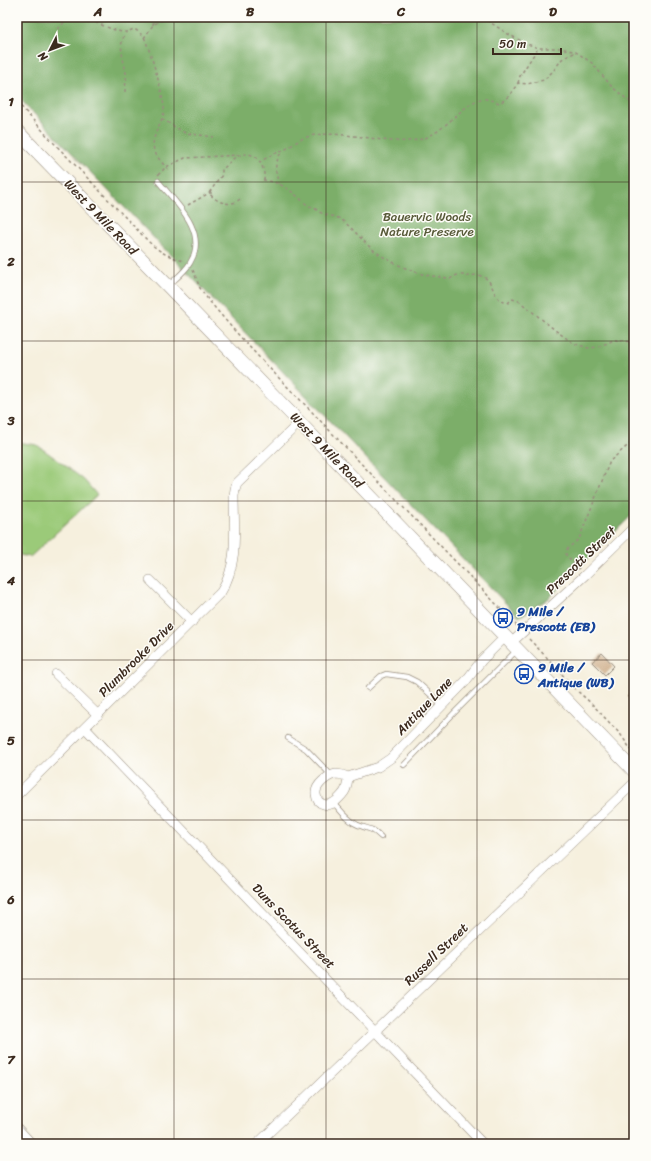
<svg xmlns="http://www.w3.org/2000/svg" width="651" height="1161" viewBox="0 0 651 1161" font-family="Sriracha,sans-serif">
  <style>
    .green { fill: #9bca79; stroke: #6b7a4c }
    .forest { fill: #7cae69; stroke: #5c6c44 }
    .building { fill: #ccab86 }
    .lines { fill: none; stroke-linecap: round; stroke-linejoin: round }
    .lane-casing { stroke: #988d7e; stroke-width: 6 }
    .street-casing { stroke: #988d7e; stroke-width: 10 }
    .secondary-casing { stroke: #988d7e; stroke-width: 14 }
    .path { stroke: #988d7e; stroke-width: 1.5; stroke-dasharray: 3 3; stroke-linecap: butt }
    .lane { stroke: #fff; stroke-width: 4.5 }
    .street { stroke: #fff; stroke-width: 9 }
    .secondary { stroke: #fff; stroke-width: 13 }
    .grid { fill: none; stroke: #3b2a1e; stroke-width: 1; stroke-opacity: 0.55 }
    .labels { text-anchor: middle; dominant-baseline: central; stroke-width: 3; stroke-linejoin: round; paint-order: stroke }
    .park-label { font-size: 13px; fill: #585a39; stroke: #fdfcf7 }
    .street-label { font-size: 13px; fill: #3b2a1e; stroke: #fdfcf7 }
    .transit-label { font-size: 13px; font-weight: bold; fill: #164399; stroke: #fdfcf7; text-anchor: start }
    .neatline { fill: none; stroke: #3b2a1e; stroke-width: 1.5 }
    .grid-label { font-size: 13px; text-anchor: middle; font-weight: bold; fill: #3b2a1e }
  </style>
  <rect width="100%" height="100%" fill="#fdfcf7"/>
  <filter id="ink" filterUnits="userSpaceOnUse"><feTurbulence type="fractalNoise" baseFrequency=".025" numOctaves="2"/><feDisplacementMap in="SourceGraphic" scale="8" xChannelSelector="R" yChannelSelector="G"/><feConvolveMatrix kernelMatrix="1 2 1 2 8 2 1 2 1" color-interpolation-filters="sRGB"/></filter>
  <filter id="wash" filterUnits="userSpaceOnUse"><feTurbulence type="fractalNoise" baseFrequency=".012" numOctaves="4" result="noise"/><feDisplacementMap in="SourceGraphic" scale="16" xChannelSelector="R" yChannelSelector="G"/><feGaussianBlur stdDeviation="0.9" result="paint"/><feColorMatrix in="noise" values="0 0 0 0 0 0 0 0 0 0 0 0 0 0 0 0 0 1.4 0 .05"/><feComposite in="paint" operator="in"/></filter>
  <g filter="url(#wash)">
    <rect width="100%" height="100%" fill="#f6f0de"/>
    <polygon class="green" points="17,442 37,445 66,466 84,480 97,495 30,557 20,555 17,553"/>
    <polygon class="forest" points="17,17 634,17 634,513 548,599 519,617 17,96"/>
    <g id="blocks">
      <g class="building">
        <polygon points="602,653 614,666 605,675 592,662"/>
        <polygon points="634,690 634,702 628,696"/>
      </g>
    </g>
  </g>
  <g filter="url(#ink)">
    <use href="#blocks" fill-opacity="0" stroke="#988d7e" stroke-width="1"/>
    <g class="lines">
      <defs>
        <g id="lane">
          <path d="M158,181C176,203 209,232 190,263C185,272 175,279 168,286"/>
          <polyline points="368,688 381,676 386,674 407,677 417,682 442,705"/>
          <polyline points="288,738 306,749 331,775"/>
          <polyline points="404,765 455,712 516,651"/>
          <path d="M334,803C341,811 348,821 358,825C370,830 371,827 381,837"/>
        </g>
        <g id="street">
          <polyline points="150,580 192,622"/>
          <polyline points="511,643 585,575 634,527"/>
          <polyline points="56,674 98,715"/>
          <polyline points="85,728 483,1144"/>
          <path d="M348,777C347,789 346,792 336,801C329,807 317,806 316,794C315,785 328,775 336,774C341,774 344,775 348,777L378,767L391,758L465,682L482,660L505,637"/>
          <path d="M17,795L221,592C239,564 234,528 234,496L235,489L237,483L300,422"/>
          <polyline points="17,1128 32,1144"/>
          <polyline points="257,1144 634,783"/>
        </g>
        <polyline id="secondary" points="17,131 168,286 329,453 634,771"/>
      </defs>
      <use href="#lane" class="lane-casing"/>
      <use href="#street" class="street-casing"/>
      <use href="#secondary" class="secondary-casing"/>
      <g class="path">
        <path d="M85,17C91,21 119,33 125,32C128,32 131,30 134,29C138,31 141,34 144,37C149,47 166,102 164,112C162,124 150,137 154,150C157,158 164,165 169,170"/>
        <polyline points="482,17 508,34 525,43 538,48 561,48 576,52 592,63 612,87 634,105"/>
        <polyline points="153,25 154,17"/>
        <polyline points="144,38 153,25 167,17"/>
        <polyline points="51,46 59,28 69,17"/>
        <polyline points="518,83 520,76 538,48"/>
        <path d="M125,92C125,85 127,78 126,73C124,60 117,44 126,33"/>
        <path d="M17,102L51,140L149,242C162,254 167,255 183,261"/>
        <polyline points="162,119 185,133 214,137"/>
        <path d="M259,163C263,160 269,156 274,154C277,152 280,152 283,151C291,146 298,140 307,137C323,131 353,136 370,138C387,141 405,143 422,139C444,133 465,101 482,99C488,98 495,102 500,103L509,96L518,83L527,84L544,80L554,70L562,59L576,52"/>
        <polyline points="158,175 166,167 185,158 239,155"/>
        <path d="M263,180C278,182 287,187 298,197C301,199 304,203 308,205C311,207 315,208 318,211C325,216 336,215 343,221C356,231 365,245 379,254C393,263 410,271 426,275C434,277 442,276 450,279C453,277 456,275 459,275C462,274 465,276 468,276C472,276 476,274 481,276C496,280 490,300 508,303L512,299L519,301L555,330L573,343L588,348L598,347L614,340H622L634,343"/>
        <path d="M280,185C274,171 274,164 282,151"/>
        <path d="M240,199C230,208 216,202 209,193L222,175V169C228,166 230,160 236,157C254,147 266,164 264,181"/>
        <polyline points="188,205 209,193 212,193"/>
        <path d="M193,270L200,288L207,298C240,339 277,376 314,414C381,485 450,555 517,626"/>
        <polyline points="579,569 566,555 567,549 579,539 610,461 634,440"/>
        <polyline points="529,639 554,665 573,687 592,704 621,735 634,754"/>
      </g>
      <use href="#lane" class="lane"/>
      <use href="#street" class="street"/>
      <use href="#secondary" class="secondary"/>
    </g>
  </g>
  <path class="grid" d="M174,17V1144M326,17V1144M477,17V1144M17,182H634M17,341H634M17,501H634M17,660H634M17,820H634M17,979H634"/>
  <defs>
    <symbol id="bus-ring" viewBox="-11 -11 22 22"><circle r="9.5" fill="#fdfcf7" stroke="#1a4fb4" stroke-width="1.5"/><path d="M-5-6H5V4H4V6H2V4H-2V6H-4V4H-5ZM-3.5-4V0h7V-4ZM-3.5 1.2v1.5H-2V1.2ZM2 1.2v1.5H3.5V1.2Z" fill="#1a4fb4"/></symbol>
  </defs>
  <g fill-rule="evenodd">
    <use href="#bus-ring" x="492" y="607" width="22" height="22"/>
    <use href="#bus-ring" x="513" y="663" width="22" height="22"/>
  </g>
  <g class="labels">
    <g class="park-label">
      <text x="427" y="216">Bauervic Woods<tspan x="427" dy="15">Nature Preserve</tspan></text>
    </g>
    <g class="street-label">
      <text transform="translate(101 217) rotate(46)">West 9 Mile Road</text>
      <text transform="translate(327 450) rotate(46)">West 9 Mile Road</text>
      <text transform="translate(581 560) rotate(-44)">Prescott Street</text>
      <text transform="translate(136 659) rotate(-45)">Plumbrooke Drive</text>
      <text transform="translate(424 706) rotate(-46)">Antique Lane</text>
      <text transform="translate(294 926) rotate(46)">Duns Scotus Street</text>
      <text transform="translate(436 954) rotate(-44)">Russell Street</text>
    </g>
    <g class="transit-label">
      <text x="517" y="611">9 Mile /<tspan x="517" dy="15">Prescott (EB)</tspan></text>
      <text x="538" y="667">9 Mile /<tspan x="538" dy="15">Antique (WB)</tspan></text>
    </g>
  </g>
  <rect width="651" height="1161" fill="none" stroke="#fdfcf7" stroke-width="44"/>
  <g transform="translate(50 50) rotate(228)" stroke="#fdfcf7" stroke-width="3" paint-order="stroke">
  <path d="M0-3L7 15L0 10L-7 15Z" fill="#3b2a1e"/>
  <text y="-6" font-size="11" font-weight="bold" text-anchor="middle" fill="#3b2a1e">N</text>
  </g>
  <path d="M493 48v6h68v-6" fill="none" stroke="#3b2a1e" stroke-width="2"/>
  <text x="499" y="48" font-size="12" fill="#3b2a1e" stroke="#fdfcf7" stroke-width="3" paint-order="stroke">50 m</text>
  <rect x="22" y="22" width="607" height="1117" class="neatline"/>
  <g class="grid-label">
    <text x="98" y="16">A</text>
    <text x="250" y="16">B</text>
    <text x="401" y="16">C</text>
    <text x="553" y="16">D</text>
    <text x="11" y="106">1</text>
    <text x="11" y="266">2</text>
    <text x="11" y="425">3</text>
    <text x="11" y="585">4</text>
    <text x="11" y="745">5</text>
    <text x="11" y="904">6</text>
    <text x="11" y="1064">7</text>
  </g>
</svg>
